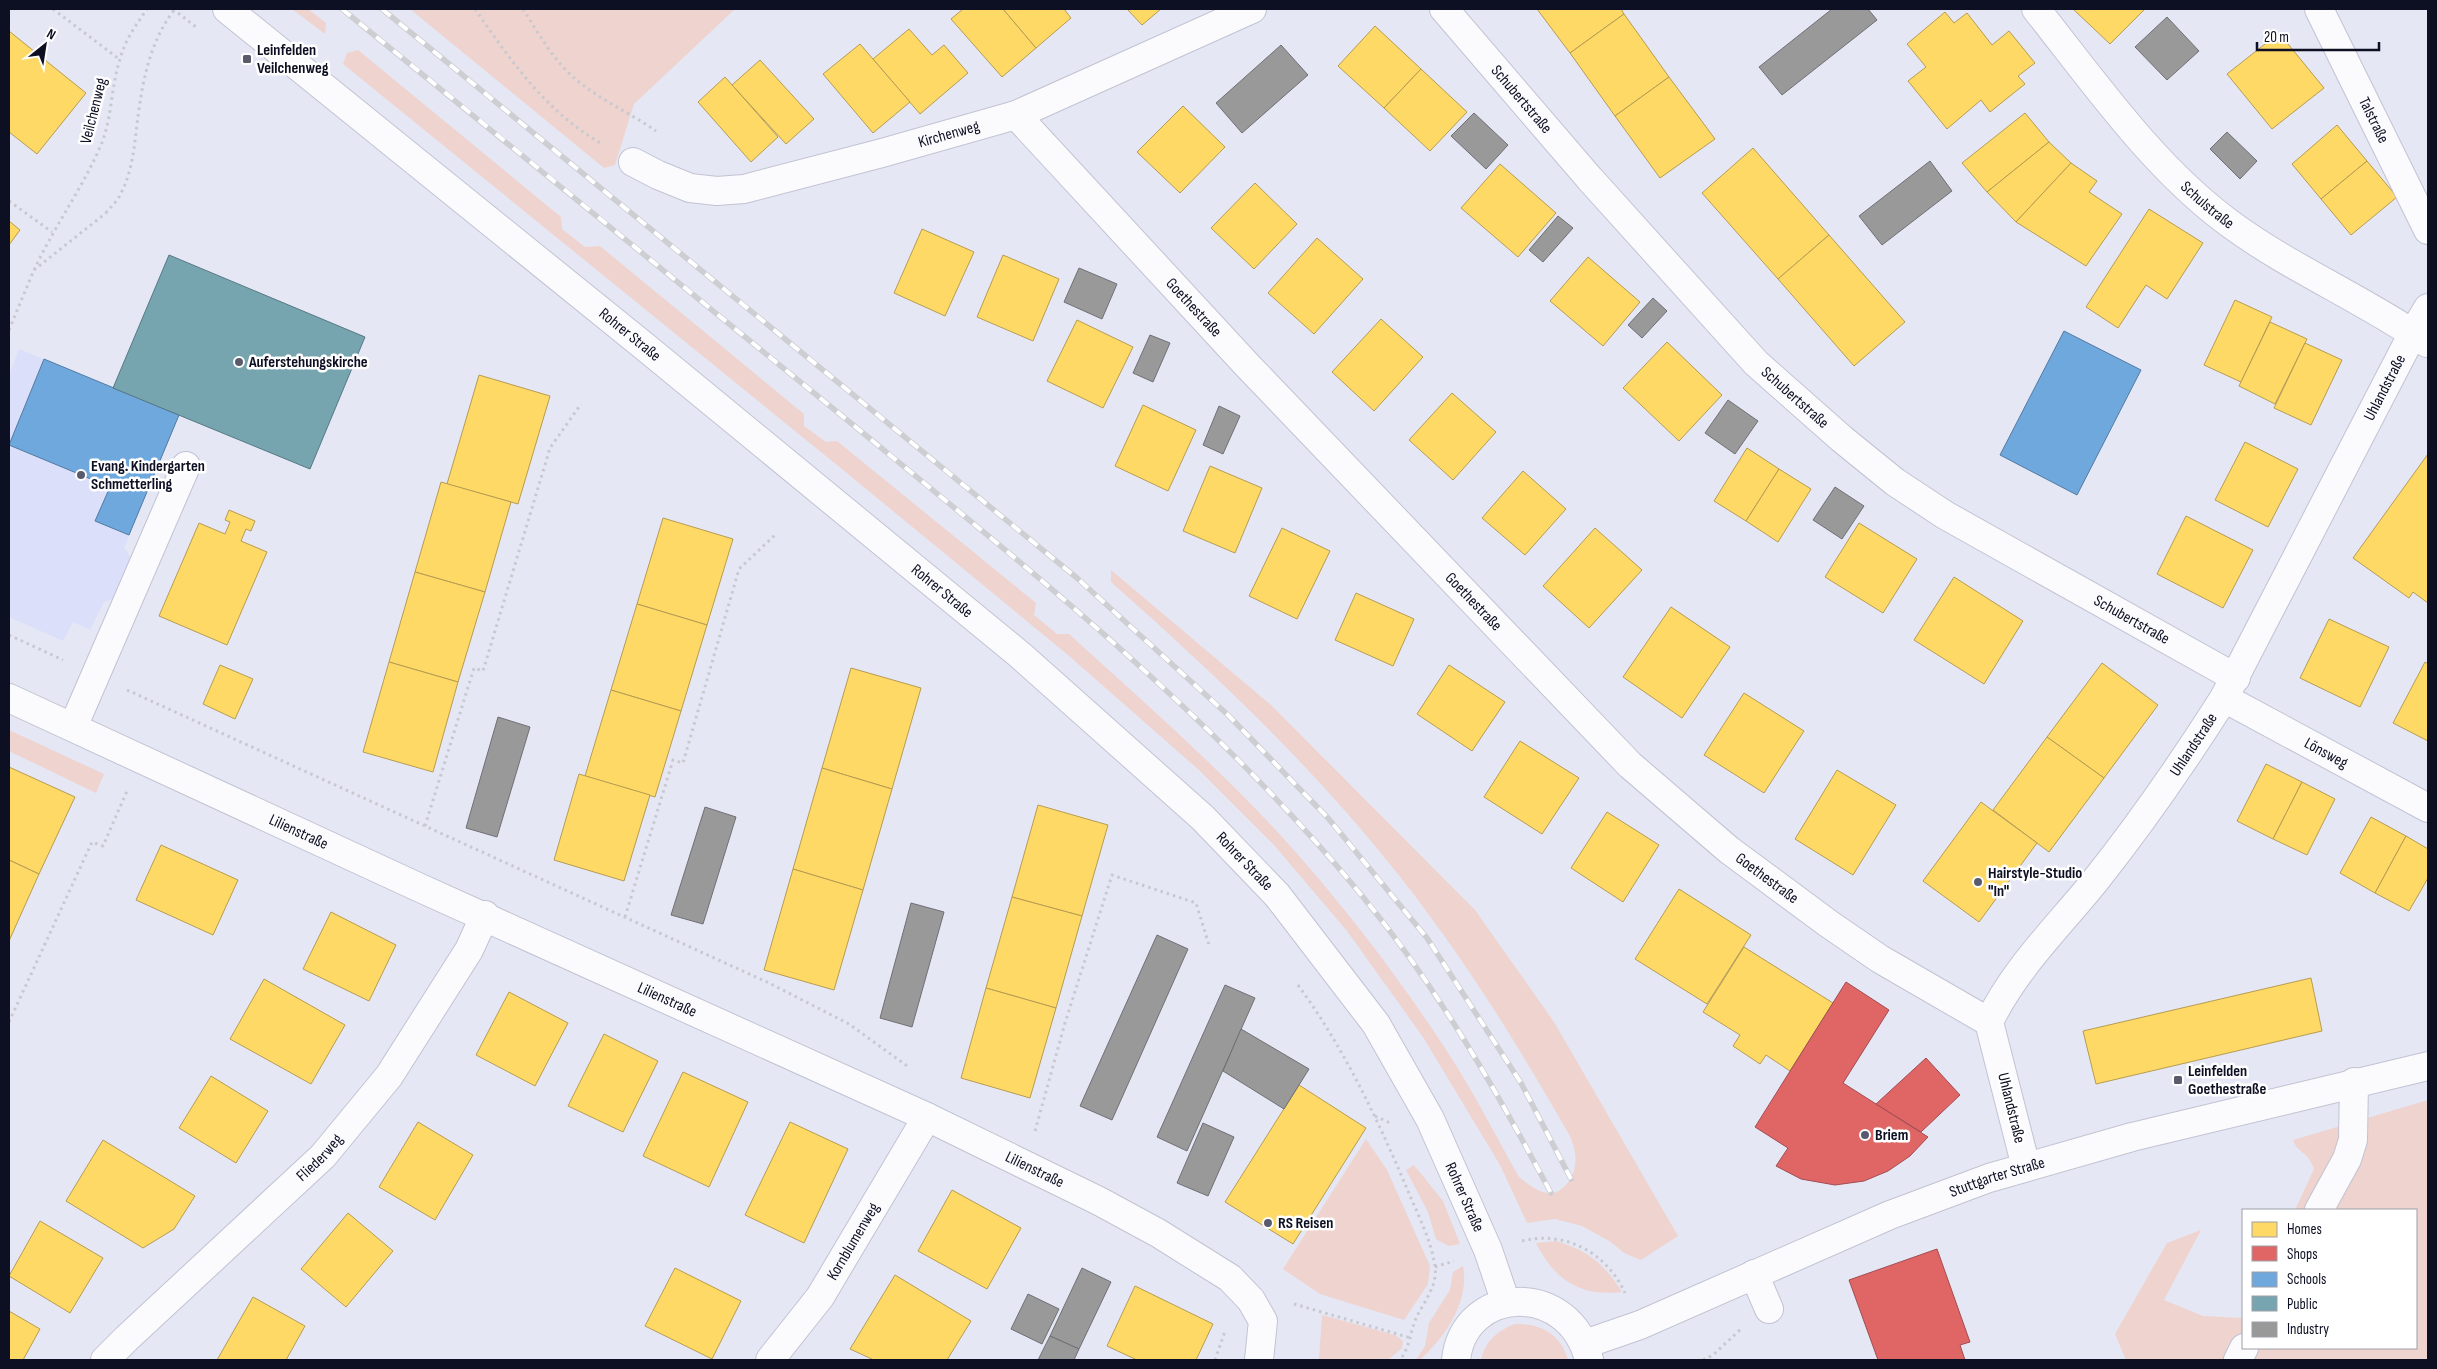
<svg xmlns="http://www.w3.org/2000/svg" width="2437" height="1369" viewBox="0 0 2437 1369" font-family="'Sofia Sans Condensed',sans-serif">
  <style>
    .built { fill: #dbdffa }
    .green { fill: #efd3cf }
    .homes { fill: #ffd966; stroke: #b69c52 }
    .shops { fill: #e06666; stroke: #a14c52 }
    .schools { fill: #6fa8dc; stroke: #527aa4 }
    .public { fill: #76a5af; stroke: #567885 }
    .industry { fill: #999; stroke: #6f7075 }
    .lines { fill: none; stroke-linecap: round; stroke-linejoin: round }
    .minor-casing { stroke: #c1c3d3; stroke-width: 30 }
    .major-casing { stroke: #c1c3d3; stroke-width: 30 }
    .path { stroke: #c8c9cf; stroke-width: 3; stroke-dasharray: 2.5 4; stroke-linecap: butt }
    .minor { stroke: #fbfbfd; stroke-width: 28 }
    .major { stroke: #fbfbfd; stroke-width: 28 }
    .rail-casing { stroke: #ccced2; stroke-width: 5.5 }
    .rail { stroke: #fff; stroke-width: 4; stroke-dasharray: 11; stroke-linecap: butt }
    .path-bridge { stroke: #c8c9cf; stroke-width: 3; stroke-dasharray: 2.5 4; stroke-linecap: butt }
    .poi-dot { fill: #595b6c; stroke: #fff; stroke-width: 2 }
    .labels { text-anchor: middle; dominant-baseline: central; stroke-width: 5; stroke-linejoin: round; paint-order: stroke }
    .poi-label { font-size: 16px; font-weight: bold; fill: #0d0f22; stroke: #fff; text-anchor: start }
    .street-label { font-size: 16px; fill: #0d0f22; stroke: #fff }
  </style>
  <rect width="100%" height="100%" fill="#e5e7f4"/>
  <polygon class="built" points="19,349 179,415 124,548 132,559 113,599 104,602 90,630 73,622 63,641 9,617 9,375"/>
  <g class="green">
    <polygon points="292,9 308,9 326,23 325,34"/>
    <polygon points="410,9 735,9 634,104 615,165 604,168"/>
    <path d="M358,50L561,217L562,229L585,247L600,246L804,414V426L826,442L837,441L1036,603L1034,615L1057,634H1069C1138,697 1208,758 1272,826C1339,898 1408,988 1460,1072C1481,1106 1499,1142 1519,1177C1528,1184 1540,1194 1552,1193C1557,1193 1562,1189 1566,1185C1580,1169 1577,1148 1567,1131C1513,1036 1454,942 1384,857C1302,756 1208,668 1111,582V570L1271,705L1475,910L1554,1022L1678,1236L1641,1260L1624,1253L1611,1242L1582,1226L1555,1219L1527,1223L1500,1165L1423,1037L1347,931L1274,845L1199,770L1068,655L848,474L343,64L347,53Z"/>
    <polygon points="9,730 104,774 96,793 9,751"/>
    <path d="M2428,1100V1360H2126L2115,1334L2167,1243L2201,1230L2164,1300L2203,1316L2243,1318V1348H2416V1210H2295L2314,1169C2308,1151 2298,1154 2293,1140Z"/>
    <polygon points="1366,1139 1387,1170 1430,1266 1428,1284 1404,1320 1320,1294 1283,1269"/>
    <polygon points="1414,1165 1443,1201 1460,1244 1449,1246 1436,1239 1428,1212 1406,1170"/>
    <path d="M1556,1241C1589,1251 1604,1264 1622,1292C1579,1297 1555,1280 1536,1243Z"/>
    <path d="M1463,1266C1470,1301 1445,1337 1420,1360H1416L1425,1346L1429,1323L1450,1290L1453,1272Z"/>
    <polygon points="1322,1315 1395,1335 1403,1341 1402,1348 1388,1360 1319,1360"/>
    <path d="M1515,1324C1540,1323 1561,1334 1568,1360H1481C1485,1341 1497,1331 1515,1324Z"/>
  </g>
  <g class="homes">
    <polygon points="963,9 1003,9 1036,48 1002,77 951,19"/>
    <polygon points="1003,9 1064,9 1071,18 1036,48"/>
    <polygon points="1127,9 1161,9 1142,25"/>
    <polygon points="1537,9 1621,9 1624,14 1570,53"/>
    <polygon points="2073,9 2145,9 2110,44"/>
    <polygon points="1945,12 1954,23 1967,13 1992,45 2009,31 2035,63 2018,76 2025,84 1990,112 1981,100 1947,129 1908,81 1926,67 1907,44"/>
    <polygon points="1624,14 1669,77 1615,116 1570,53"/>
    <polygon points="1375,26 1421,69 1384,108 1338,66"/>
    <polygon points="909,29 932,55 944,45 968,73 920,114 873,59"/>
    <polygon points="9,31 86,93 37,154 9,132"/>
    <polygon points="2279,33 2324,88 2272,129 2227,74"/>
    <polygon points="860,44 910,102 873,133 823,74"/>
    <polygon points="760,60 814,119 786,144 732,85"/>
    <polygon points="1421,69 1467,112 1430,151 1384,108"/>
    <polygon points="725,77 778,137 751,162 698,102"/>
    <polygon points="1669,77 1715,139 1660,178 1615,116"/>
    <polygon points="1183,106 1225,147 1180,193 1137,152"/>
    <polygon points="2025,113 2049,142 1987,192 1962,163"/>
    <polygon points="2337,125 2367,161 2321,199 2292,164"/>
    <polygon points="2049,142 2071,163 2016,222 1987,192"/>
    <polygon points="1753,148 1829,235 1778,279 1702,193"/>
    <polygon points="2367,161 2397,197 2351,235 2321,199"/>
    <polygon points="2071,163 2097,181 2089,192 2122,214 2086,266 2016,222"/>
    <polygon points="1500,164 1556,213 1518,257 1461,208"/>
    <polygon points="1255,183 1297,224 1254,269 1211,228"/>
    <polygon points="2149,209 2203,243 2167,299 2146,285 2118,328 2086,307"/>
    <polygon points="9,221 20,230 9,245"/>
    <polygon points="922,229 974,252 945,316 894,293"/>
    <polygon points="1829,235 1905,322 1854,366 1778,279"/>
    <polygon points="1317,238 1363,279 1314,334 1268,293"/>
    <polygon points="1003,255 1059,279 1033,341 977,317"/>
    <polygon points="1588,257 1640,302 1603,346 1550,301"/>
    <polygon points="2235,300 2272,317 2241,382 2204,365"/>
    <polygon points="1381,319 1423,357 1374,411 1332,372"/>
    <polygon points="1077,320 1133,347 1103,408 1047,381"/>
    <polygon points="2270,322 2307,339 2275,404 2239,386"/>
    <polygon points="1667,342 1722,395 1679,441 1623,388"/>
    <polygon points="2305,343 2342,360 2311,425 2274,408"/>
    <polygon points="479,375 550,396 518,504 447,484"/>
    <polygon points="1452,393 1496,432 1453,480 1409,440"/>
    <polygon points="1143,405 1196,430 1168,491 1115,466"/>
    <polygon points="2245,442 2298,469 2268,527 2215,500"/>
    <polygon points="1747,448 1779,469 1746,521 1714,501"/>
    <polygon points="2428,454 2428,603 2413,592 2409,598 2353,558"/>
    <polygon points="1210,466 1262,488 1235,553 1183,531"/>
    <polygon points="1779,469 1811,489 1778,542 1746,521"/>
    <polygon points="1523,471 1566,509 1525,555 1482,518"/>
    <polygon points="441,482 511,502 485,592 415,572"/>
    <polygon points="229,510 255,521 251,531 246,529 241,541 267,552 227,645 159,616 199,523 225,534 230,522 225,520"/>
    <polygon points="2186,516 2253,550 2223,608 2157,574"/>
    <polygon points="663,518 733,539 707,625 637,604"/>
    <polygon points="1859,523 1917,559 1883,613 1825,577"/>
    <polygon points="1282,528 1330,551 1297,619 1249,596"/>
    <polygon points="1595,528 1642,570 1589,628 1543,586"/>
    <polygon points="415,572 485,592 458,682 389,662"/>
    <polygon points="1954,577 2023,621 1984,684 1914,640"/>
    <polygon points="1356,593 1414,619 1393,666 1335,640"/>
    <polygon points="637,604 707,625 681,711 611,690"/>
    <polygon points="1671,607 1730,647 1682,718 1623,677"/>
    <polygon points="2329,619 2389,647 2360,707 2300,678"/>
    <polygon points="389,662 458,682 433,772 363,752"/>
    <polygon points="2425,662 2428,664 2428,741 2393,723"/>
    <polygon points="2102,663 2158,705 2104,778 2047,737"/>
    <polygon points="220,665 253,679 235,719 203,704"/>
    <polygon points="1449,665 1505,702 1472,751 1417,714"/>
    <polygon points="851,668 921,688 892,789 822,768"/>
    <polygon points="611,690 681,711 655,797 585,776"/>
    <polygon points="1744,693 1804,731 1764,793 1704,755"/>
    <polygon points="2047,737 2104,778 2049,852 1993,810"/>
    <polygon points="1520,741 1579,778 1542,834 1484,797"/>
    <polygon points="2266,764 2302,782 2273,839 2237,821"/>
    <polygon points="9,767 75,797 39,874 9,860"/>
    <polygon points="822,768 892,789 863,890 793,869"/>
    <polygon points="1837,770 1896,805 1853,875 1795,839"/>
    <polygon points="579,774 650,795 624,881 554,860"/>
    <polygon points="2302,782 2335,799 2307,855 2273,839"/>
    <polygon points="1981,802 2037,843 1979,922 1923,881"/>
    <polygon points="1038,805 1108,825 1082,916 1012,897"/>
    <polygon points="1607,812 1659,845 1623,902 1571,868"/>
    <polygon points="2371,817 2406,836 2375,893 2340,873"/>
    <polygon points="2406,836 2428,849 2428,878 2409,911 2375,893"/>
    <polygon points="161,845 238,880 213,935 136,900"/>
    <polygon points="9,860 39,874 9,941"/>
    <polygon points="793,869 863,890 834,990 764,970"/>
    <polygon points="1679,889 1751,935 1707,1004 1635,959"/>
    <polygon points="1012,897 1082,916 1056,1008 986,988"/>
    <polygon points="331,912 396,945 369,1001 303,969"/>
    <polygon points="1744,947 1833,1003 1790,1071 1766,1055 1760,1064 1733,1046 1740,1035 1703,1012"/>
    <polygon points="2311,978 2322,1031 2096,1084 2083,1031"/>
    <polygon points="264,979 345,1025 311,1084 230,1039"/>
    <polygon points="986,988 1056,1008 1030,1098 961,1078"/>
    <polygon points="509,992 568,1023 535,1086 476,1055"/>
    <polygon points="604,1034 658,1061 623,1132 568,1106"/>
    <polygon points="683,1072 748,1102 709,1187 643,1156"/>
    <polygon points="211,1076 268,1111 236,1163 179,1128"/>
    <polygon points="1299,1085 1366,1128 1293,1244 1225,1202"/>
    <polygon points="418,1122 473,1155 435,1220 379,1187"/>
    <polygon points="790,1122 848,1149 804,1243 745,1215"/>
    <polygon points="103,1140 195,1196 174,1229 143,1248 66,1201"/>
    <polygon points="952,1190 1021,1228 987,1289 918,1251"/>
    <polygon points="348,1213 393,1251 346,1307 301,1269"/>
    <polygon points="40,1221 103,1258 70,1313 9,1276"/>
    <polygon points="675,1268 741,1301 712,1359 645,1326"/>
    <polygon points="895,1275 971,1321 947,1360 874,1360 850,1349"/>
    <polygon points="1135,1286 1213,1324 1196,1360 1137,1360 1107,1346"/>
    <polygon points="253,1297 305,1326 286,1360 217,1360"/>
    <polygon points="9,1311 40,1329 23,1360 9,1360"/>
  </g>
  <g class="shops">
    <polygon points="1846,982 1889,1010 1843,1083 1928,1137 1910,1156 1888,1171 1864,1181 1835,1185 1801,1179 1776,1166 1788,1148 1755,1127"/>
    <polygon points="1926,1058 1960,1095 1921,1132 1876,1104"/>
    <polygon points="1937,1249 1970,1342 1960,1345 1965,1360 1878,1360 1849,1280"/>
  </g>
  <g class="schools">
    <polygon points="2064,331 2141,370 2077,495 2000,455"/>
    <polygon points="44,359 179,415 129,535 95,521 110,487 9,445"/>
  </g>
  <polygon class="public" points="169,255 365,337 310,469 113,388"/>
  <g class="industry">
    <polygon points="1832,9 1868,9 1877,20 1782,95 1759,67"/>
    <polygon points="2167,17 2199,51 2167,80 2135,47"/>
    <polygon points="1281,45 1308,75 1242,133 1216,103"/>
    <polygon points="1474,113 1508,145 1486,169 1451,136"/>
    <polygon points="2227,132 2257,161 2240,179 2210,149"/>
    <polygon points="1930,161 1952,191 1882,245 1859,216"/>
    <polygon points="1558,216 1573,228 1543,262 1529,250"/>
    <polygon points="1079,268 1117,284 1102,319 1064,302"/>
    <polygon points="1653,298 1667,311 1642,338 1628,325"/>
    <polygon points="1150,335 1170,343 1153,382 1133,373"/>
    <polygon points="1728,400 1758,421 1735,454 1705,433"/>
    <polygon points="1219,406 1240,416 1223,454 1203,445"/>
    <polygon points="1835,487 1864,506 1842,539 1813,520"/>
    <polygon points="498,717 530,727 497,837 466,828"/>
    <polygon points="705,807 736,817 703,924 671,915"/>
    <polygon points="911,903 944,912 912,1027 880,1018"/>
    <polygon points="1157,935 1188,949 1112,1120 1080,1106"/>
    <polygon points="1225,985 1255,998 1187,1151 1157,1137"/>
    <polygon points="1241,1029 1309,1069 1284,1109 1223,1071"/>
    <polygon points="1203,1123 1234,1137 1208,1196 1177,1183"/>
    <polygon points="1082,1268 1111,1282 1079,1349 1050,1336"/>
    <polygon points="1028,1294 1059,1309 1042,1344 1011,1329"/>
    <polygon points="1050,1336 1079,1349 1074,1360 1038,1360"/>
  </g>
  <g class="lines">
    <defs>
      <g id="minor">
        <path id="s1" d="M227,9L644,346L1020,655L1203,818L1277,895L1376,1024L1430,1119L1488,1250L1506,1303"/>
        <path id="s2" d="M1444,9L1590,179L1756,363L1842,439L1895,482L1945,515L2236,678"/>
        <path id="s3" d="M2036,9C2094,82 2153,167 2229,223C2291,269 2364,299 2427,343"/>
        <path id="s4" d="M2319,9L2428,230"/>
        <path id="s5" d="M1016,115L1247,365L1630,765L1729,850L1829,924L1880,959L1989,1022"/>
        <path id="s6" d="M633,162L658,175L690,188L717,191L744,189L882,153L1016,115L1252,9"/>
        <path id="s7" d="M9,698L418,887L927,1117L1099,1201L1158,1233L1230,1278L1251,1300L1263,1321L1259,1360"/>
        <path id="s8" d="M2224,698L2428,808"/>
        <polyline points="73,727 186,466"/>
        <path id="s9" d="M2026,1167L1989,1022C2015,968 2058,927 2095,881C2142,822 2184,761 2224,698L2413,333L2428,308"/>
        <polyline points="2319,1210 2347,1159 2353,1140 2354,1082"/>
        <polyline points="1754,1274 1769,1309"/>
        <path id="s10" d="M105,1360L126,1339L323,1156L389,1076L469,950L485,915"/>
        <path id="s11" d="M770,1360L820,1297L927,1117"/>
        <polyline points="2238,1360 2244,1348"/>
      </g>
      <g id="major">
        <path id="s12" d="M1585,1344L1640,1325L1890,1215L1989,1178L2132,1137L2428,1066"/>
        <path d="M1456,1360C1464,1285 1570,1280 1589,1360"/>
      </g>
    </defs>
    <use href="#minor" class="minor-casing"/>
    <use href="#major" class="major-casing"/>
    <g class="path">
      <polyline points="53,9 119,59"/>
      <polyline points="173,9 196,27"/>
      <path d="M475,9C511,61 546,112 602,144"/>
      <path d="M523,9C534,26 544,44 557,60C583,93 623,108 656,131"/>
      <polyline points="9,201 52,232"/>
      <path d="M34,270C54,227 82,189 101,145C112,119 111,86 120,59C125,40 136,25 147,9"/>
      <polyline points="9,330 34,270 106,213"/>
      <polyline points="9,635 63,660"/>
      <polyline points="127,690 769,983 849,1024 910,1068"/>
      <polyline points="425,826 474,668 483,671 550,448 581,404"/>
      <polyline points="625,917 673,760 683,763 739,569 775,535"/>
      <path d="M1298,985C1344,1048 1378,1120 1408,1191C1418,1215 1431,1240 1435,1266C1438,1285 1424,1302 1416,1318C1410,1333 1410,1347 1400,1360"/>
      <polyline points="9,1022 92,842 103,846 127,791"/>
      <polyline points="1375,1116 1390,1123"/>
      <polyline points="1035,1131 1065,1023 1112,875 1196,903 1210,948"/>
      <path d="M1522,1241C1565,1230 1607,1253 1625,1293"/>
      <polyline points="1435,1267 1454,1261"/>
      <polyline points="1294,1304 1411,1338"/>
      <polyline points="1215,1360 1225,1331"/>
      <polyline points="1703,1360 1713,1355 1741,1329"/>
    </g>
    <use href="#minor" class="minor"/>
    <use href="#major" class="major"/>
    <defs>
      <g id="rail">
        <path d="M342,9C509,144 675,280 841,415C1024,565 1212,713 1363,897C1438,988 1496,1090 1551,1193"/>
        <polyline points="382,9 1077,578 1228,715 1328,818 1427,938 1521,1083 1571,1179"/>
      </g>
    </defs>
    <use href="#rail" class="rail-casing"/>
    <use href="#rail" class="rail"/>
    <path class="path-bridge" d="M106,213C110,207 117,202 120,195C132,173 134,149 137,124C142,84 149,42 175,9"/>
  </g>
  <g class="poi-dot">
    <rect x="242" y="54" width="10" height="10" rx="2.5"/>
    <circle cx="239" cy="362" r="5"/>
    <circle cx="81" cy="475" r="5"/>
    <circle cx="1978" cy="882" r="5"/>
    <rect x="2173" y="1075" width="10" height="10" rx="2.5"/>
    <circle cx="1865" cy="1135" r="5"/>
    <circle cx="1268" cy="1223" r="5"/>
  </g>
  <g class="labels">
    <g class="poi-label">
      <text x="257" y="50">Leinfelden<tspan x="257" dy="18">Veilchenweg</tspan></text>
      <text x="249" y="362">Auferstehungskirche</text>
      <text x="91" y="466">Evang. Kindergarten<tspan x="91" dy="18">Schmetterling</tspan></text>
      <text x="1988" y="873">Hairstyle-Studio<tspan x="1988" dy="18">"In"</tspan></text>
      <text x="2188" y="1071">Leinfelden<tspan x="2188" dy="18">Goethestraße</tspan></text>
      <text x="1875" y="1135">Briem</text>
      <text x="1278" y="1223">RS Reisen</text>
    </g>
    <g class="street-label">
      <text stroke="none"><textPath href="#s2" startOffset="119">Schubertstraße</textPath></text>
      <text transform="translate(94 111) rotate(-76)">Veilchenweg</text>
      <text stroke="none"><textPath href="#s4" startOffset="124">Talstraße</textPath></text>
      <text stroke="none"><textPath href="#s6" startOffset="329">Kirchenweg</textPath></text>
      <text stroke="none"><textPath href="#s3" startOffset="261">Schulstraße</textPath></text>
      <text stroke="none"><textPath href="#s5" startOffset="262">Goethestraße</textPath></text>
      <text stroke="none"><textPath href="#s1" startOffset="518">Rohrer Straße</textPath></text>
      <text stroke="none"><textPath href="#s9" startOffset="900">Uhlandstraße</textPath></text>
      <text stroke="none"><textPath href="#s2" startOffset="524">Schubertstraße</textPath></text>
      <text stroke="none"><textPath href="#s1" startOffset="922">Rohrer Straße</textPath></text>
      <text stroke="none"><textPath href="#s5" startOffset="668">Goethestraße</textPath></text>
      <text stroke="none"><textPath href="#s2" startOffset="929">Schubertstraße</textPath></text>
      <text stroke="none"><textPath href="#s9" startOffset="495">Uhlandstraße</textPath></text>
      <text stroke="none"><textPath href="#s8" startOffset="116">Lönsweg</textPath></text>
      <text stroke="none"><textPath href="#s7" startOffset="319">Lilienstraße</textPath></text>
      <text stroke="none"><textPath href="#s1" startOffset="1328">Rohrer Straße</textPath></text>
      <text stroke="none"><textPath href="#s5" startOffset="1072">Goethestraße</textPath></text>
      <text stroke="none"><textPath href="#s7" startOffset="724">Lilienstraße</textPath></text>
      <text transform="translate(2011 1108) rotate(76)">Uhlandstraße</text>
      <text stroke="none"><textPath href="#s10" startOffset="295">Fliederweg</textPath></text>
      <text stroke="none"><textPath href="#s7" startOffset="1129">Lilienstraße</textPath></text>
      <text stroke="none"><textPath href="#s12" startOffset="445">Stuttgarter Straße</textPath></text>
      <text stroke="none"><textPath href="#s1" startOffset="1732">Rohrer Straße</textPath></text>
      <text stroke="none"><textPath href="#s11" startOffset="145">Kornblumenweg</textPath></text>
    </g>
  </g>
  <rect width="2437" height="1369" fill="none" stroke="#0d0f22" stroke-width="20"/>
  <rect x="2242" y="1209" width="175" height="140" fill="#ffffff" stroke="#9e9fa7"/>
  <rect x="2252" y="1222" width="25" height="15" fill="#ffd966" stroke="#9e9fa7"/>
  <text x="2287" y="1234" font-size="15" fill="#0d0f22">Homes</text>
  <rect x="2252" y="1246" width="25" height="15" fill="#e06666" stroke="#9e9fa7"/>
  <text x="2287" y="1259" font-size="15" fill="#0d0f22">Shops</text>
  <rect x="2252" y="1272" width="25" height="15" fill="#6fa8dc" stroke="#9e9fa7"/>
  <text x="2287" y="1284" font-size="15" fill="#0d0f22">Schools</text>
  <rect x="2252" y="1296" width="25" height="15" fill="#76a5af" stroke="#9e9fa7"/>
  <text x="2287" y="1309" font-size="15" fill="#0d0f22">Public</text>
  <rect x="2252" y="1322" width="25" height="15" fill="#999999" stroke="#9e9fa7"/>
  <text x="2287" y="1334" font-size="15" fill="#0d0f22">Industry</text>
  <g transform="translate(45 45) rotate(30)" stroke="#ffffff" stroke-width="4" paint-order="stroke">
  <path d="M0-4L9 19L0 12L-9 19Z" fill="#0d0f22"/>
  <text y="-8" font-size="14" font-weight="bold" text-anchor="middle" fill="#0d0f22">N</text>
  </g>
  <path d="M2257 42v8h122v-8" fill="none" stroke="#0d0f22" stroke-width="2.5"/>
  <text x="2264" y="42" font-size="15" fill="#0d0f22" stroke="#ffffff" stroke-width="4" paint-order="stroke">20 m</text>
</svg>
